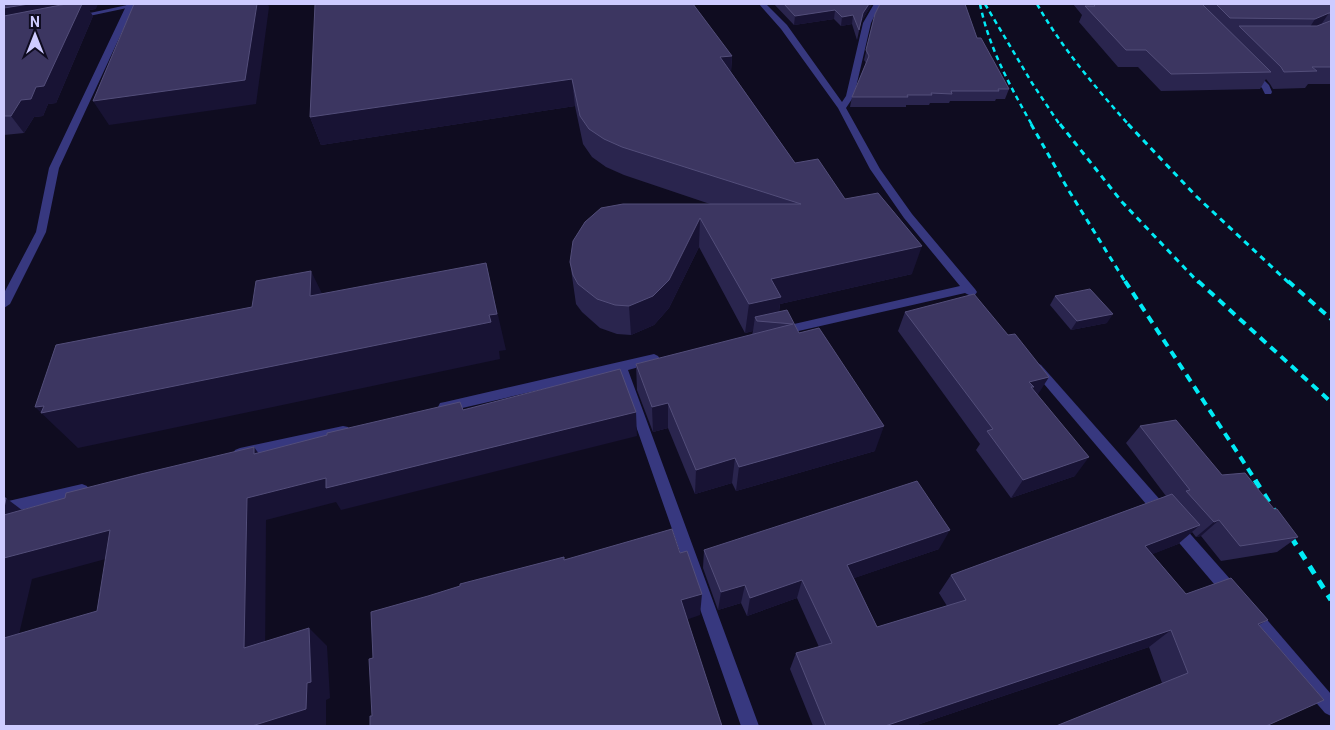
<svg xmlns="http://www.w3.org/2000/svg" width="1335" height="730" viewBox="0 0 1335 730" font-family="Roboto,sans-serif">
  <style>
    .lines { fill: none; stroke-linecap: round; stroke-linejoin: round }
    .minor { fill: #37387f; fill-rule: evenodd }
    .tertiary { fill: #37387f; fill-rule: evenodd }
    .rail-far3 { stroke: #00ebf6; stroke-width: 2.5; stroke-dasharray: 5 4; stroke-linecap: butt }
    .rail-far2 { stroke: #00ebf6; stroke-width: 3; stroke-dasharray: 6 5; stroke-linecap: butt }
    .rail-far1 { stroke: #00ebf6; stroke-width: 4; stroke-dasharray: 8 6; stroke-linecap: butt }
    .rail { stroke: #00ebf6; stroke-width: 5; stroke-dasharray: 9 8; stroke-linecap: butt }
    .wall { fill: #2a254e }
    .shaded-wall { fill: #181334 }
    .building { fill: #3c3661; stroke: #534e7a }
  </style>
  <rect width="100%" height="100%" fill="#0f0c20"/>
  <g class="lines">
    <g class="minor">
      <polygon points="127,4 134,6 59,168 46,232 10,304 4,308 4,293 36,232 49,168"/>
      <polygon points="759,4 766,4 787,25 842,102 846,96 863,23 874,4 880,4 871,23 854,96 846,108 880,169 912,214 975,289 977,292 975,295 971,296 965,293 781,335 777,334 775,331 777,328 781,327 960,286 904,218 870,169 838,108 781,29"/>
      <polygon points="1249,71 1255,71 1269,85 1272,92 1271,94 1265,94 1262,88 1249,75"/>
      <polygon points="654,354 658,356 660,359 658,362 628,370 759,726 741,726 617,372 445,412 440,411 438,407 440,403 445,402"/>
      <polygon points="1037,363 1041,365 1238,588 1240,593 1238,598 1232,601 1226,598 1033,371 1031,368 1033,365"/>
      <polygon points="343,426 348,427 350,431 348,435 343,436 240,460 235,458 233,454 235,450 240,448"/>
      <polygon points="82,484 87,486 89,490 87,494 4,514 4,502"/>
      <polygon points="1250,605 1256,607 1331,694 1331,716 1325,713 1244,619 1242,613 1244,607"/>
    </g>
    <polygon class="tertiary" points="132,4 146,4 75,19 71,17"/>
    <g class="rail-far3">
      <path d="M980,4C989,48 1010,86 1032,125"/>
      <polyline points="985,4 1032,83 1060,125"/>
      <path d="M1037,4C1062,48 1095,87 1129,125"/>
    </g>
    <g class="rail-far2">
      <polyline points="1031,124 1069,191 1126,283"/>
      <polyline points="1060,124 1122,202 1199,283"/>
      <polyline points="1128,124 1196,196 1289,283"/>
    </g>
    <g class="rail-far1">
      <polyline points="1125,281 1256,481"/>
      <polyline points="1198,281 1331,402"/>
      <polyline points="1288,281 1331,319"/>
    </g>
    <polyline class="rail" points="1255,480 1331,600"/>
  </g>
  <g class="wall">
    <polygon points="4,4 96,9 89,10 93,16 56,103 48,104 43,116 34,117 24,133 4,135"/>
    <polygon points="774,4 872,4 861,22 857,40 852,24 841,26 834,19 794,25"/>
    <polygon points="1073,4 1331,4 1331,84 1308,84 1305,88 1273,89 1270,84 1266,79 1260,89 1161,91 1138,67 1118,67 1079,22 1082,15"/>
    <polygon points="875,14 977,38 1009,89 1005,99 996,99 995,101 950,101 949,103 930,103 929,105 906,105 906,107 850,107 852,97 866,63 864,60"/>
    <polygon points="732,56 731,72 795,163 845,199 912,274 780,304 779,312 799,333 875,451 736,491 732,483 695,494 668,428 653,432 637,390 636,364 752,335 753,331 745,333 699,247 669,308 654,325 631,335 617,334 600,328 582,312 576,304 570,262 710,204 624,175 606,167 592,157 583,144 575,106 321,145 310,117"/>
    <polygon points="1055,296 1107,323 1071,330 1050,305"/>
    <polygon points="905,312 1038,396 1075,476 1011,498 976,450 980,444 898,331"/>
    <polygon points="1140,426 1222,475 1274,509 1298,537 1277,552 1221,561 1201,536 1196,537 1192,532 1178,544 1152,554 1186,594 1268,620 1259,625 1324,700 1162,683 1149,647 914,726 813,726 790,669 796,653 819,647 797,598 747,616 741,603 718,610 703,568 704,550 939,549 854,578 877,627 947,606 939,593 951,575 1166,496 1126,443"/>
  </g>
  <g class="shaded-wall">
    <polygon points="29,4 98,4 96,9 89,10 93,16 56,103 48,104 43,116 34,117 24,133 11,116 4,27 4,8"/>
    <polygon points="257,4 268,4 269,7 256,104 109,125 93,101"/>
    <polygon points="869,4 872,4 861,22 857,40 863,13"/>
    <polygon points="835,10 834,19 794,25 795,16"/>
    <polygon points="1329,13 1318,29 1305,35 1315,19"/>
    <polygon points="853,15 852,24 841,26 842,17"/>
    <polygon points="732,56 730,82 720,57"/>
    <polygon points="572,79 575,106 321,145 310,117"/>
    <polygon points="700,218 699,247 669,308 654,325 631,335 629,306"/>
    <polygon points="922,246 912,274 780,304 777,323 755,317 753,331 745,333 749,304 771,279"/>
    <polygon points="486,263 506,350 499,351 500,359 78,448 35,407 489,315"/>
    <polygon points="311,271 329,308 310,296"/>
    <polygon points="1113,314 1107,323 1071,330 1077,321"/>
    <polygon points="1049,377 1037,396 1027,399 1029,382"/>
    <polygon points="668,403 668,428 653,432 652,407"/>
    <polygon points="636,412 637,436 341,510 336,502 266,520 265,666 244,648 247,498 326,478"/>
    <polygon points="884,426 875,451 736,491 739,467"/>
    <polygon points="254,447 271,470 254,454"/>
    <polygon points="1089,457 1075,476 1011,498 1023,480"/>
    <polygon points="735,458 732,483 695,494 696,470"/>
    <polygon points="6,498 35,520 4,516 4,508"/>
    <polygon points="1219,520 1201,536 1196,537 1214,522"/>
    <polygon points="1200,525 1178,544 1126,565 1145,546"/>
    <polygon points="110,530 135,551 32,579 12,664 4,659 4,558"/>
    <polygon points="950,530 939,549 840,583 847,565"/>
    <polygon points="802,580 797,598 747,616 750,598"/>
    <polygon points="745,585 741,603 718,610 721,592"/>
    <polygon points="702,594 700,615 680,622 681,600"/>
    <polygon points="309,628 327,646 330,698 326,700 326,725 321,726 252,726"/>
    <polygon points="1171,630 1149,647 914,726 885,726"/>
  </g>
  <g class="building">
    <polygon points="4,4 29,4 4,8"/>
    <polygon points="66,4 82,4 44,86 36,87 31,99 21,100 11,116 4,116 4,16"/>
    <polygon points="134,4 257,4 245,80 93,101"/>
    <polygon points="315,4 693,4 732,56 720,57 795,163 818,159 845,199 878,193 922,246 771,279 781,297 749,304 700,218 669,280 653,296 629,306 615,305 597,299 578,284 573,275 570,262 573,241 585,222 601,208 623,204 801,204 622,147 604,139 589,129 580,116 572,79 310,117"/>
    <polygon points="784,4 869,4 863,13 859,30 853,15 842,17 835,10 795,16"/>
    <polygon points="880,4 965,4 977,38 981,38 1009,89 998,89 999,91 951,91 952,94 931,93 932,95 907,95 908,97 852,97 869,56 866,50 875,14"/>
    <polygon points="1093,4 1202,4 1271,72 1171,74 1146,50 1126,50 1085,6 1095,6"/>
    <polygon points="1216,4 1331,4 1331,13 1329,13 1315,19 1230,18"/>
    <polygon points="1330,21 1331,21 1331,67 1312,67 1317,71 1284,72 1281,67 1239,26 1317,26"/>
    <polygon points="486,263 497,314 489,315 491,322 41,413 44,406 35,407 56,345 252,307 256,281 311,271 310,296"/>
    <polygon points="1090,289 1113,314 1077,321 1055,296"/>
    <polygon points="974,294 1008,335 1015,334 1049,377 1029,382 1034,387 1031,387 1089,457 1023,480 987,431 993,429 905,312"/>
    <polygon points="787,310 799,333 819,328 884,426 739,467 735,458 696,470 668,403 652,407 636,364 793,324 757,321 755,317"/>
    <polygon points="620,369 636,412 326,488 326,478 247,498 244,648 309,628 311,682 307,683 306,709 252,726 4,726 4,638 97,611 110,530 4,558 4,515 65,498 66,493 141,474 254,447 254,454 327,435 327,433 460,402 463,410"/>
    <polygon points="1176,420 1222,475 1245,473 1274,509 1277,509 1298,537 1240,546 1219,520 1214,522 1186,491 1190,490 1140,426"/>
    <polygon points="917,481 950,530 847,565 877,627 966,600 951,575 1172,494 1200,525 1145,546 1186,594 1231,578 1268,620 1258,624 1324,700 1266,726 1056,726 1188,673 1171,630 885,726 826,726 796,653 832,643 802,580 750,598 745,585 721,592 704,550"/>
    <polygon points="4,498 6,498 4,508"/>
    <polygon points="672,529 680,553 687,551 702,594 681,600 722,726 370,726 370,716 372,716 369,659 373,658 371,612 428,596 460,586 460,584 564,557 564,560"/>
  </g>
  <rect width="1335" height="730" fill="none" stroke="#cecbff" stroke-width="10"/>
  <g transform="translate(35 35)" stroke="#0f0c20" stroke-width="4" paint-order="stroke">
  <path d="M0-4L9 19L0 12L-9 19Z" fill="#cecbff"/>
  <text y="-8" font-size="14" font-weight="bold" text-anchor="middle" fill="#cecbff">N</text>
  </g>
</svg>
